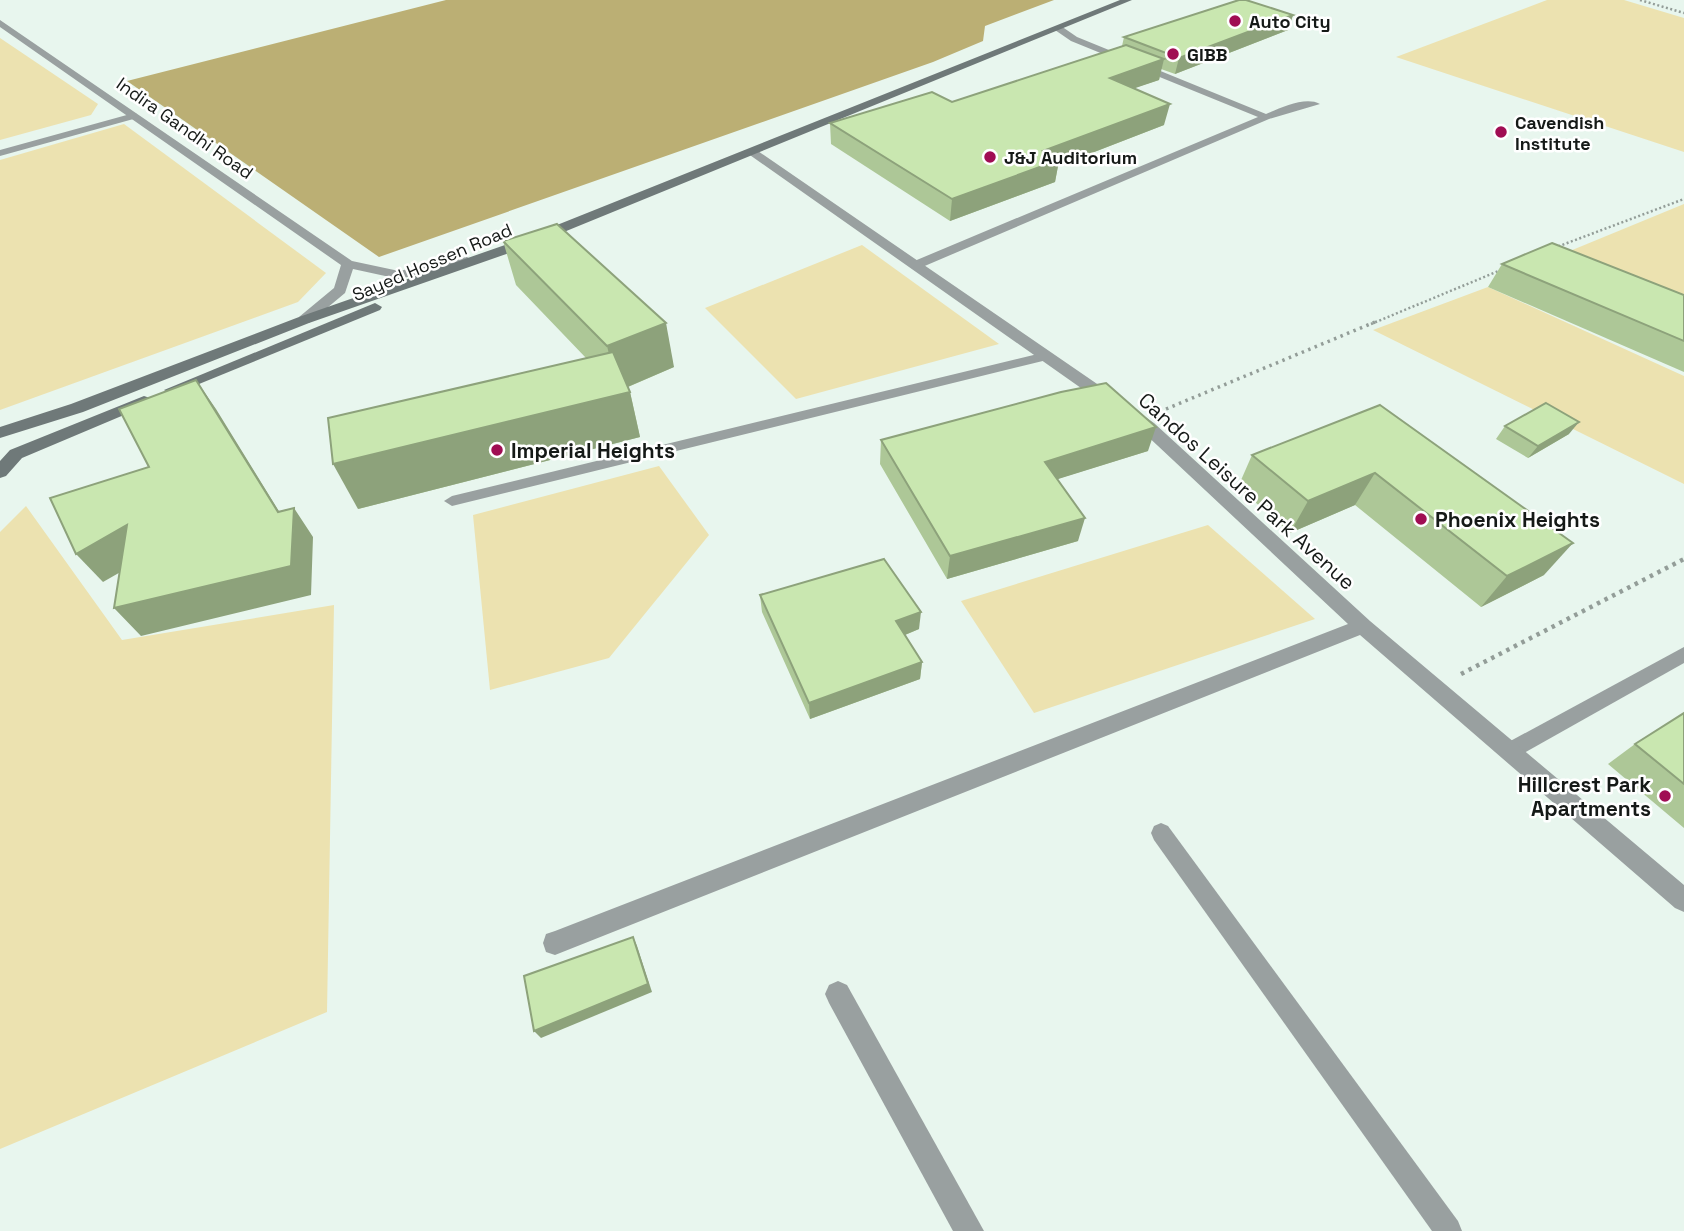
<svg xmlns="http://www.w3.org/2000/svg" width="1684" height="1231" viewBox="0 0 1684 1231" font-family="'Space Grotesk',sans-serif">
  <style>
    .green { fill: #ece2b0 }
    .forest { fill: #bbaf74 }
    .lines { fill: none; stroke-linecap: round; stroke-linejoin: round }
    .path-far2 { stroke: #939d98; stroke-width: 2.5; stroke-dasharray: 2 2.5; stroke-linecap: butt }
    .path-far1 { stroke: #939d98; stroke-width: 3.5; stroke-dasharray: 2.5 4.5; stroke-linecap: butt }
    .path { stroke: #939d98; stroke-width: 4.5; stroke-dasharray: 3.5 5; stroke-linecap: butt }
    .service { fill: #99a0a0; fill-rule: evenodd }
    .minor { fill: #99a0a0; fill-rule: evenodd }
    .tertiary { fill: #99a0a0; fill-rule: evenodd }
    .secondary { fill: #6f7979; fill-rule: evenodd }
    .wall { fill: #adc797 }
    .shaded-wall { fill: #8da27b }
    .building { fill: #c9e7b0; stroke: #8da27b; stroke-width: 2 }
    .poi-dot { fill: #a00d53; stroke: #fff; stroke-width: 2.5 }
    .labels { text-anchor: middle; dominant-baseline: central; stroke-width: 5; stroke-linejoin: round; paint-order: stroke }
    .far-poi-label { font-size: 18px; font-weight: bold; fill: #151917; stroke: #fff; text-anchor: start }
    .far-street-label { font-size: 18px; fill: #151917; stroke: #fff }
    .poi-label { font-size: 21px; font-weight: bold; fill: #151917; stroke: #fff; text-anchor: start }
    .street-label { font-size: 21px; fill: #151917; stroke: #fff }
  </style>
  <rect width="100%" height="100%" fill="#e8f6ee"/>
  <g class="green">
    <polygon points="1547,0 1624,0 1684,18 1684,152 1396,57"/>
    <polygon points="0,38 98,104 91,115 0,140"/>
    <polygon points="124,124 326,273 298,302 0,410 0,160"/>
    <polygon points="1684,204 1684,314 1548,260"/>
    <polygon points="862,245 999,344 796,399 705,308"/>
    <polygon points="1488,287 1684,376 1684,484 1373,330"/>
    <polygon points="659,466 709,535 609,658 490,690 473,515"/>
    <polygon points="26,506 122,640 334,605 327,1012 0,1149 0,532"/>
    <polygon points="1208,525 1315,619 1034,713 961,601"/>
  </g>
  <polygon class="forest" points="446,0 1054,0 985,26 983,41 933,62 379,257 127,81"/>
  <g class="lines">
    <g class="path-far2">
      <polyline points="1640,0 1684,13"/>
      <polyline points="1554,248 1684,199"/>
      <polyline points="1371,324 1501,270"/>
    </g>
    <polyline class="path-far1" points="1166,409 1375,322"/>
    <polyline class="path" points="1461,674 1684,559"/>
    <g class="service">
      <path d="M1055,26H1061L1077,37L1266,114C1281,108 1305,96 1320,104L1269,119L920,268H912V262L1258,117L1071,41L1055,30Z"/>
      <polygon points="134,113 137,114 137,118 0,156 0,150"/>
      <polygon points="1046,352 1053,356 1051,359 452,506 444,501 452,496"/>
      <polygon points="1684,647 1684,663 1517,757 1510,760 1503,757 1500,751 1503,745"/>
      <polygon points="1161,823 1168,826 1458,1221 1462,1231 1432,1231 1154,840 1151,833 1154,826"/>
    </g>
    <g class="minor">
      <polygon points="747,149 755,149 1154,423 1370,621 1684,885 1684,912 1675,908 1360,635 555,955 546,952 543,943 546,934 555,931 1348,624 1142,431 747,153"/>
      <polygon points="838,981 847,985 984,1231 953,1231 829,1003 825,994 829,985"/>
    </g>
    <polygon class="tertiary" points="0,20 352,261 399,271 467,257 474,261 399,279 353,269 345,293 309,323 299,323 299,317 334,288 341,265 0,27"/>
    <g class="secondary">
      <polygon points="1120,0 1132,0 532,245 309,323 83,412 0,438 0,427 71,404 299,317 522,239"/>
      <polygon points="375,303 382,307 380,310 177,393 172,395 164,390"/>
      <polygon points="144,396 150,398 150,404 22,458 6,476 0,478 0,461 10,450"/>
    </g>
  </g>
  <g class="wall">
    <polygon points="1293,15 1288,30 1175,74 1161,69 1159,80 1134,88 1164,125 1058,166 1055,182 950,221 831,144 830,123 952,102 1122,46 1124,37"/>
    <polygon points="503,241 674,367 628,387 630,392 640,437 358,509 586,358 516,285"/>
    <polygon points="1502,264 1684,295 1684,372 1488,287"/>
    <polygon points="1380,405 1544,575 1481,607 1355,505 1290,533 1238,487 1252,455"/>
    <polygon points="1505,426 1569,434 1528,458 1496,439"/>
    <polygon points="881,440 1148,451 1057,479 1078,541 947,579 880,464"/>
    <polygon points="760,595 919,629 905,635 922,662 920,679 810,719 762,612"/>
    <polygon points="1684,713 1684,828 1608,764 1635,744"/>
  </g>
  <g class="shaded-wall">
    <polygon points="1293,15 1288,30 1175,74 1179,58"/>
    <polygon points="1164,59 1159,80 1106,98 1110,78"/>
    <polygon points="1170,104 1164,125 1058,166 1055,182 950,221 952,199 1043,151"/>
    <polygon points="666,323 674,367 618,391 607,346"/>
    <polygon points="196,380 216,409 293,534 294,508 313,537 311,595 141,636 114,608 278,512"/>
    <polygon points="630,392 640,437 358,509 333,464"/>
    <polygon points="1579,422 1569,434 1528,458 1538,446"/>
    <polygon points="1156,427 1148,451 1039,485 1045,462"/>
    <polygon points="1375,473 1355,505 1290,533 1308,501"/>
    <polygon points="1085,518 1078,541 947,579 950,556"/>
    <polygon points="127,525 152,554 103,582 76,554"/>
    <polygon points="1573,543 1544,575 1481,607 1507,576"/>
    <polygon points="921,612 919,629 895,639 896,621"/>
    <polygon points="922,662 920,679 810,719 809,703"/>
    <polygon points="633,937 637,946 652,992 541,1038 534,1031"/>
  </g>
  <g class="building">
    <polygon points="1239,0 1246,0 1293,15 1179,58 1124,37"/>
    <polygon points="1126,45 1164,59 1110,78 1170,104 1043,151 1059,160 952,199 830,123 932,92 952,102"/>
    <polygon points="557,224 666,323 607,346 503,241"/>
    <polygon points="1552,243 1684,295 1684,341 1502,264"/>
    <polygon points="613,352 630,392 333,464 328,418"/>
    <polygon points="196,380 278,512 294,508 291,566 114,608 127,525 76,554 50,498 149,467 119,409"/>
    <polygon points="1106,383 1156,427 1045,462 1085,518 950,556 881,440 1061,392"/>
    <polygon points="1546,403 1579,422 1538,446 1505,426"/>
    <polygon points="1380,405 1573,543 1507,576 1375,473 1308,501 1252,455"/>
    <polygon points="884,559 921,612 896,621 922,662 809,703 760,595"/>
    <polygon points="1684,713 1684,784 1635,744"/>
    <polygon points="633,937 648,984 534,1031 524,976"/>
  </g>
  <g class="poi-dot">
    <circle cx="1235" cy="21" r="7"/>
    <circle cx="1173" cy="54" r="7"/>
    <circle cx="1501" cy="132" r="7"/>
    <circle cx="990" cy="157" r="7"/>
    <circle cx="497" cy="450" r="7"/>
    <circle cx="1421" cy="519" r="7"/>
    <circle cx="1665" cy="796" r="7"/>
  </g>
  <g class="labels">
    <g class="far-poi-label">
      <text x="1249" y="21">Auto City</text>
      <text x="1187" y="54">GIBB</text>
      <text x="1515" y="122">Cavendish<tspan x="1515" dy="21">Institute</tspan></text>
      <text x="1004" y="157">J&amp;J Auditorium</text>
    </g>
    <g class="far-street-label">
      <text transform="translate(185 128) rotate(35)">Indira Gandhi Road</text>
      <text transform="translate(432 262) rotate(-23)">Sayed Hossen Road</text>
    </g>
    <g class="poi-label">
      <text x="511" y="450">Imperial Heights</text>
      <text x="1435" y="519">Phoenix Heights</text>
      <text x="1651" y="784" text-anchor="end">Hillcrest Park<tspan x="1651" dy="24">Apartments</tspan></text>
    </g>
    <g class="street-label">
      <text transform="translate(1247 491) rotate(42)">Candos Leisure Park Avenue</text>
    </g>
  </g>
</svg>
